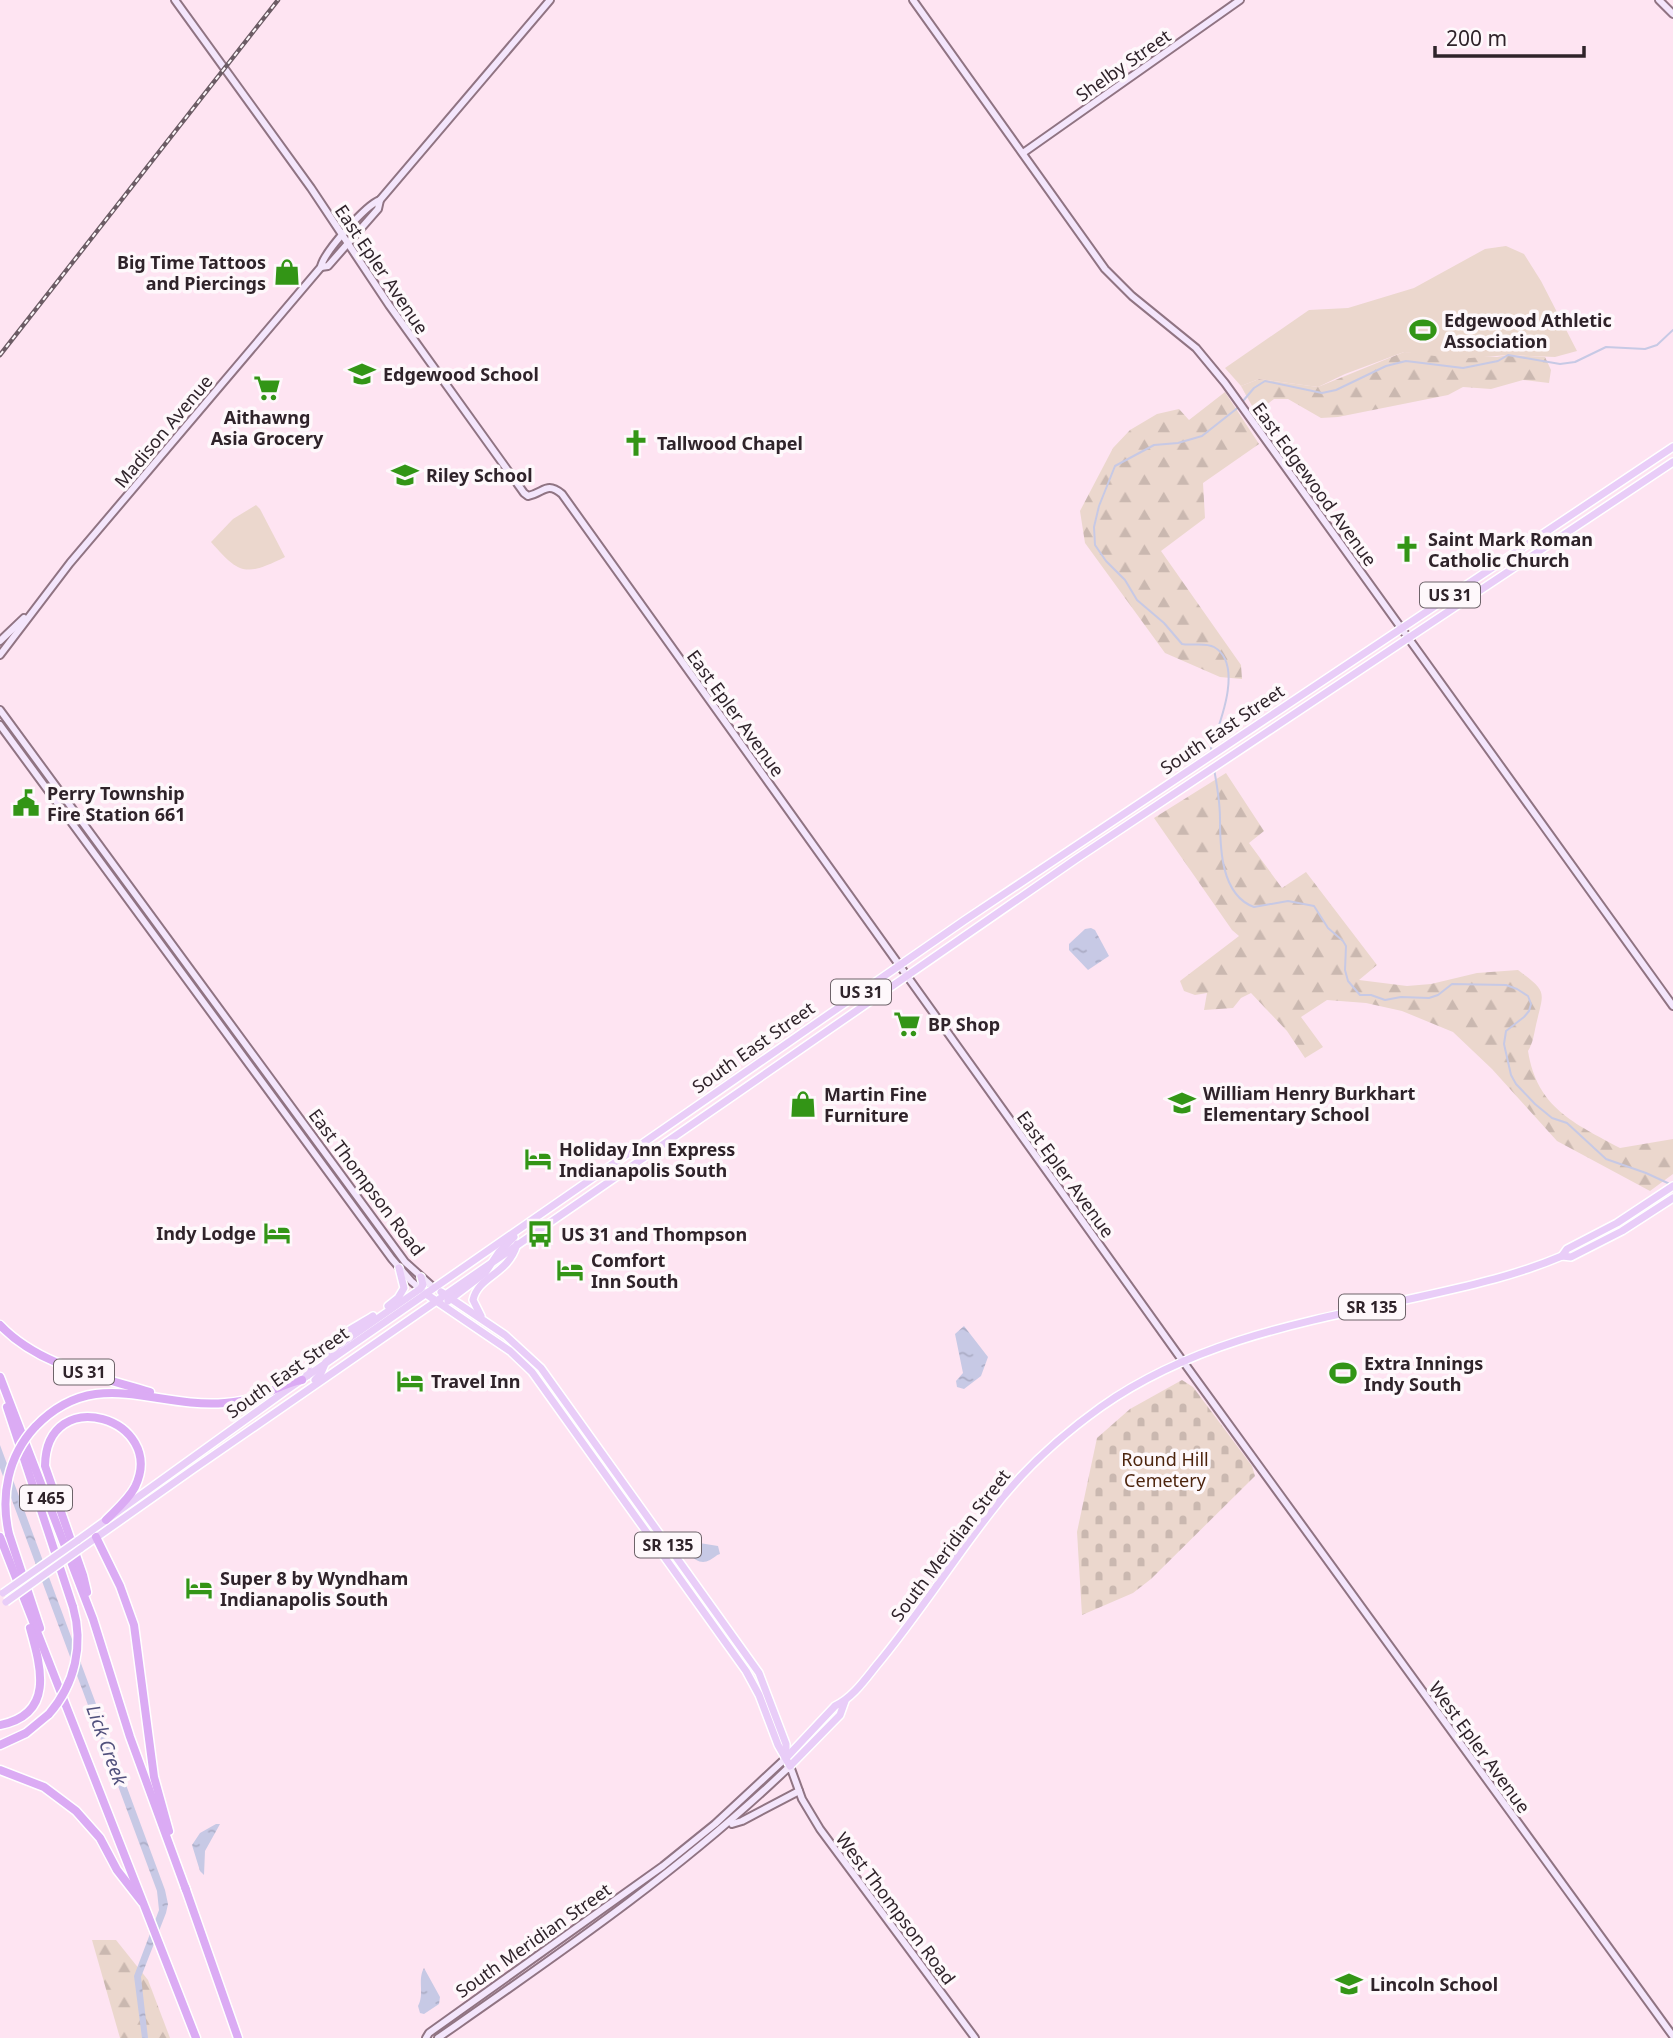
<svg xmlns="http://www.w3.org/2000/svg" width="1673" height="2038" viewBox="0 0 1673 2038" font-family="'Noto Sans',sans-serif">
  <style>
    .forest { fill: url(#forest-firs) }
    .cemetery { fill: url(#cemetery-stones) }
    .pitch { fill: #ebd7cd }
    .water { fill: url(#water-ripples) }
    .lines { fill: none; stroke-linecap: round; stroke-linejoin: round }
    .stream { stroke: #c7c9e5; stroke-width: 2 }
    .secondary-casing { stroke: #907483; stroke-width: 10 }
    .primary-casing { stroke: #fff; stroke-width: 10 }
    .highway-casing { stroke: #fff; stroke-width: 11 }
    .secondary { stroke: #f4e6fc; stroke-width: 6 }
    .primary { stroke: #e9cdf8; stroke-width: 7 }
    .highway { stroke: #dbabf4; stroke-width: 8 }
    .rail-casing { stroke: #6c5c65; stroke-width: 4.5 }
    .rail { stroke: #fef8fb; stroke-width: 2; stroke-dasharray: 5; stroke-linecap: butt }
    .primary-bridge-casing { stroke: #fff; stroke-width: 10; stroke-linecap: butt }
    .highway-bridge-casing { stroke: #fff; stroke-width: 11; stroke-linecap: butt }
    .primary-bridge { stroke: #e9cdf8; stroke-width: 7 }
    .highway-bridge { stroke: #dbabf4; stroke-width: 8 }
    .labels { text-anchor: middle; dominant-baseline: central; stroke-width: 7; stroke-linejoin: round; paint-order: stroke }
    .shield { fill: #fef8fb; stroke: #6d6369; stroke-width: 2 }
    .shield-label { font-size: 16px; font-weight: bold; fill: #2f232a }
    .street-label { font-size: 18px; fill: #2f232a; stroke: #fef8fb }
    .poi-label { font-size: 18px; font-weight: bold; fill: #2f232a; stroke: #fef8fb; text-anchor: start }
    .park-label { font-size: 18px; fill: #4d240d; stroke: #fef8fb }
    .water-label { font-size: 19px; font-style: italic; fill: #51517d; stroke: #fef8fb }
  </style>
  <defs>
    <pattern id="forest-firs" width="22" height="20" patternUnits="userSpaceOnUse" patternTransform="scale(1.75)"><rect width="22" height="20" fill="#ebd7cd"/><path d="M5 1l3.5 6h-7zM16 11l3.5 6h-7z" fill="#cab8b0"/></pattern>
    <pattern id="cemetery-stones" width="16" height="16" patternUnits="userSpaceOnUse" patternTransform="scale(1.75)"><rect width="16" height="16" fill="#ebd7cd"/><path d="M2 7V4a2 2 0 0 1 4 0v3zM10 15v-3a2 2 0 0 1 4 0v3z" fill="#cab8b0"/></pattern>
    <pattern id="water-ripples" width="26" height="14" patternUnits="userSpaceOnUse" patternTransform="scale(1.75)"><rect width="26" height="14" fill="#c7c9e5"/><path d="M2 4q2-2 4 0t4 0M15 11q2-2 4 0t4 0" fill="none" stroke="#abacc5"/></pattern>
  </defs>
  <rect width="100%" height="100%" fill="#fee4f2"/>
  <g class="forest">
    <polygon points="1404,352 1497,357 1508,355 1545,357 1551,370 1549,383 1523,380 1491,389 1463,387 1448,395 1338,417 1321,418 1288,399 1274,399 1256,413 1241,386 1259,379 1318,387"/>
    <polygon points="1225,392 1259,444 1203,483 1205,518 1161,551 1241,665 1242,679 1220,677 1165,653 1085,543 1080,511 1113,448 1130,430 1157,414 1179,409 1189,420"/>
    <path d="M1226,773L1264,831L1249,843L1282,888L1306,872L1377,965L1359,980L1407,986L1431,984L1477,973L1518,970C1548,993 1544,990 1536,1025C1534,1034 1533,1043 1528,1051C1537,1108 1574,1123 1620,1148L1673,1139V1174L1650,1191L1557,1141L1492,1069L1453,1032L1402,1011L1366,1003L1327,1000L1301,1017L1323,1047L1305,1058L1287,1031L1251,993L1241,998L1233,1008L1204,1010L1207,993L1195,995L1184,991L1180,981L1239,936L1232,930L1154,818Z"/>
    <polygon points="92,1940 116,1940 148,1980 170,2038 120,2038"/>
  </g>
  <polygon class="cemetery" points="1182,1380 1193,1387 1252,1466 1255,1476 1151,1579 1133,1593 1082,1615 1077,1532 1097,1438 1130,1409"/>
  <g class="pitch">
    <polygon points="1506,246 1524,254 1541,281 1577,351 1555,357 1508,355 1458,359 1404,352 1345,374 1318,387 1259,379 1241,386 1225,368 1309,310 1348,308 1414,288 1485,249"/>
    <path d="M256,505L260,509L285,557C245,577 239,574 211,542L233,519Z"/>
  </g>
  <g class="water">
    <polygon points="1091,928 1095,930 1109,956 1088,970 1069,950 1069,944 1085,929"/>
    <polygon points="964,1326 988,1357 981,1376 964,1389 957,1387 956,1381 963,1373 955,1334"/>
    <polygon points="0,1445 165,1890 168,1904 166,1913 141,1977 148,2038 142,2038 134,1976 159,1910 157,1891 0,1468"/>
    <path d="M687,1541L718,1546L720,1554C716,1555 714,1558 710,1560C697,1567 687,1553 683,1543Z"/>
    <polygon points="216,1824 220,1824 205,1851 204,1875 200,1871 192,1845 200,1833"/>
    <path d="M424,1968L440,1997L439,2004L424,2014L420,2013L418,2006C425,1994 417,1980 424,1968Z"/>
  </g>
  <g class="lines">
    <g class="stream">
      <polyline points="1243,401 1254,388 1265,381 1322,393 1336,390 1386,366 1406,361 1463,368 1498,361 1508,355 1560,364 1575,362 1606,347 1645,349 1657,345 1673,330"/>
      <path d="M1212,753L1211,748C1220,723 1244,664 1214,647C1205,642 1192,646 1182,644L1164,623L1137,600L1125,580L1106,561L1095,545L1094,527L1099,506L1115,466L1154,445L1178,443L1202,436L1240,406"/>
      <path d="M1214,769C1217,785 1220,803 1220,819C1220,848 1221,895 1254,907L1288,901L1314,906L1328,928L1343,941L1346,946L1345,970L1348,981L1360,995H1371L1385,1000L1401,997L1429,998L1438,995L1452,984L1506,985L1517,989L1528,996L1531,1004L1529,1011L1524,1017L1506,1031L1504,1044L1511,1075L1516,1084L1535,1104L1552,1118L1567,1123L1606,1159L1646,1173L1672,1185"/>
    </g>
    <defs>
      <g id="secondary">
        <path d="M175,0L311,188L389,305L524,493L528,496C544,493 546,481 562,494L1182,1360L1673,2036"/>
        <polyline points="913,0 1105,269 1132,296 1196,348 1225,383 1673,1006"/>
        <polyline points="1659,0 1673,14"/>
        <polyline points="1023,153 1240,0"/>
        <polyline points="321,267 328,266 378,209 380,200 550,0"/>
        <polyline points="0,641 24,618"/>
        <path d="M0,655L70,563L321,267C323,253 366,205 380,200"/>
        <polyline points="0,710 405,1262 434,1288"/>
        <polyline points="0,725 392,1259 411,1281 424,1292"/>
        <polyline points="732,1824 742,1821 799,1791"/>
        <polyline points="426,2038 429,2033 663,1866 715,1824 786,1758"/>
        <path d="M438,2038C560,1953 683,1869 790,1766L802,1799L820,1829L975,2038"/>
      </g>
      <g id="primary">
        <polyline points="1562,1256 1567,1249 1617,1223 1673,1186"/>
        <polyline points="441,1292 505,1335 541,1368 759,1673 786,1744 786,1757"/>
        <polyline points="426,1294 510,1351 532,1372 746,1671 759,1695 778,1745 790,1766 840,1715 845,1701"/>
        <polyline points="448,1301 485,1273 499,1252 514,1237"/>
        <polyline points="388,1306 398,1298 404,1288 399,1268"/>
        <path d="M481,1316L473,1300C478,1276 508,1275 517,1244"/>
        <path d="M307,1376C306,1350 353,1329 373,1316"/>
        <polyline points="315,1380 321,1373 328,1357 338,1346 420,1289 423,1285 421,1277"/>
        <polyline points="77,1541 284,1392 965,920 1673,447"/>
        <polyline points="80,1549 192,1470 1076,859 1673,462"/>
        <path d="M786,1758L835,1706C852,1698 864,1681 876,1666C917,1617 951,1563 990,1513C1021,1472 1059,1437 1101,1407C1196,1340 1308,1321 1419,1297C1468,1286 1515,1276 1562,1256L1571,1257L1622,1231L1673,1198"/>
      </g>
      <g id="highway">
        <path d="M0,1325C39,1366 98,1376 150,1392"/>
        <polyline points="0,1377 93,1619 130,1737 186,1890"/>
        <polyline points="7,1407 73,1607"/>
        <path d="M35,1427C96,1364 153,1409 225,1403C237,1402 250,1400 262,1395C275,1390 287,1382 302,1380"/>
        <polyline points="9,1534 40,1628"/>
        <polyline points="0,1537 196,2038"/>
        <polyline points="96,1537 120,1586 134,1625 154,1777 169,1831"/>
        <path d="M87,1592L83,1575L45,1466C46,1381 168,1419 135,1487C128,1500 116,1510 106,1520"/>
        <path d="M0,1725C55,1714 41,1667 30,1628"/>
        <polyline points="0,1745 26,1733 49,1714"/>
        <polyline points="0,1770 44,1787 76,1811 100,1838 117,1870 142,1902"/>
        <polyline points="185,1887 238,2038"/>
      </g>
    </defs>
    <use href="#secondary" class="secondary-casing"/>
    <use href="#primary" class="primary-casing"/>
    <use href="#highway" class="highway-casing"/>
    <use href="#secondary" class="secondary"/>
    <use href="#primary" class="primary"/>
    <use href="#highway" class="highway"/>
    <defs>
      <polyline id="rail" points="0,355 278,0"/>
    </defs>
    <use href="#rail" class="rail-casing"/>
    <use href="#rail" class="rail"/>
    <defs>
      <g id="primary-bridge">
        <polyline points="3,1593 77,1541"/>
        <polyline points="6,1602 80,1549"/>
      </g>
      <g id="highway-bridge">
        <path d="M9,1534C0,1496 8,1456 35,1427"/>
        <path d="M49,1714C75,1684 84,1645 73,1607"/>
      </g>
    </defs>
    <use href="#primary-bridge" class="primary-bridge-casing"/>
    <use href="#highway-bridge" class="highway-bridge-casing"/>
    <use href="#primary-bridge" class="primary-bridge"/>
    <use href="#highway-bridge" class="highway-bridge"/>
  </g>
  <defs>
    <symbol id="shop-bare" viewBox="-9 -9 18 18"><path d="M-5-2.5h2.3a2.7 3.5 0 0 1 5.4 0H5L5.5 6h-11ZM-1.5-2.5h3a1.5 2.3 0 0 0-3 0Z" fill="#339516" stroke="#fef8fb" stroke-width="2.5" paint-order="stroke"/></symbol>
    <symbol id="stadium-bare" viewBox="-9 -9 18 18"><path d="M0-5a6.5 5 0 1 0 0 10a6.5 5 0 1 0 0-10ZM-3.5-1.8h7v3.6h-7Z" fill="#339516" stroke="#fef8fb" stroke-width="2.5" paint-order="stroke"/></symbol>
    <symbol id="school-bare" viewBox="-9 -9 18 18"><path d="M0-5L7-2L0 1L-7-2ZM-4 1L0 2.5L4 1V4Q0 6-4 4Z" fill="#339516" stroke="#fef8fb" stroke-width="2.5" paint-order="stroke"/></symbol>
    <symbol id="supermarket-bare" viewBox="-9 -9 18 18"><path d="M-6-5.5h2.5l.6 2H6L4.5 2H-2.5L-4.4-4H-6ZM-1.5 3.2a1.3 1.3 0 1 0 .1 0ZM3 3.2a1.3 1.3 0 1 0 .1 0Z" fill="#339516" stroke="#fef8fb" stroke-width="2.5" paint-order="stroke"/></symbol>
    <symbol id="church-bare" viewBox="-9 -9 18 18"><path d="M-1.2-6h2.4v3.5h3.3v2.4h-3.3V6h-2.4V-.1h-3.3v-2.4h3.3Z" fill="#339516" stroke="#fef8fb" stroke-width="2.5" paint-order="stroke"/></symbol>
    <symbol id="civic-bare" viewBox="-9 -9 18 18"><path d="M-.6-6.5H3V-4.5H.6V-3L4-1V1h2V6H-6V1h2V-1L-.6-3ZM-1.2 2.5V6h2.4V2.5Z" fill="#339516" stroke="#fef8fb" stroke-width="2.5" paint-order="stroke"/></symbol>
    <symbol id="hotel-bare" viewBox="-9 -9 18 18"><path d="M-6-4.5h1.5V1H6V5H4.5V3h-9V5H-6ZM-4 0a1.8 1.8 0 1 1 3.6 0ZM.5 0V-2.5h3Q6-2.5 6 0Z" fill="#339516" stroke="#fef8fb" stroke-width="2.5" paint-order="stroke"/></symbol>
    <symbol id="bus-bare" viewBox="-9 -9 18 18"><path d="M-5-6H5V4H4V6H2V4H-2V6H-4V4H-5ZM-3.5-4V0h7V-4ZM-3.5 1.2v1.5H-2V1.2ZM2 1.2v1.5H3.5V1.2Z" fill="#339516" stroke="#fef8fb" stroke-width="2.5" paint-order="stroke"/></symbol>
  </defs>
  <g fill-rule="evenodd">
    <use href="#shop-bare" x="268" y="253" width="38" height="38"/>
    <use href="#stadium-bare" x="1404" y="311" width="38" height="38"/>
    <use href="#school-bare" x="343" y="355" width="38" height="38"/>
    <use href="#supermarket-bare" x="248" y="369" width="38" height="38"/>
    <use href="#church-bare" x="617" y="424" width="38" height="38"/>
    <use href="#school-bare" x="386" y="456" width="38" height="38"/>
    <use href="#church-bare" x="1388" y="530" width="38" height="38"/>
    <use href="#civic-bare" x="7" y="784" width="38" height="38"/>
    <use href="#supermarket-bare" x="888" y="1005" width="38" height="38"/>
    <use href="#school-bare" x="1163" y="1084" width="38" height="38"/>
    <use href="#shop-bare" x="784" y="1085" width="38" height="38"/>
    <use href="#hotel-bare" x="519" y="1140" width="38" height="38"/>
    <use href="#hotel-bare" x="258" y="1214" width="38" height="38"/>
    <use href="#bus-bare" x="521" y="1215" width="38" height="38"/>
    <use href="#hotel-bare" x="551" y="1251" width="38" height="38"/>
    <use href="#stadium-bare" x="1324" y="1354" width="38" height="38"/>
    <use href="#hotel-bare" x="391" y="1362" width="38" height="38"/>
    <use href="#hotel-bare" x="180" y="1569" width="38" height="38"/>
    <use href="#school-bare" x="1330" y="1965" width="38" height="38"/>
  </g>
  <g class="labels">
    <g class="shield">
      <rect x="1420" y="582.5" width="60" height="25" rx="5"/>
      <rect x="831" y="979.5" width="60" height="25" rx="5"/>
      <rect x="1339" y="1294.5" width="66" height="25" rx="5"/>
      <rect x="54" y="1359.5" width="60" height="25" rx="5"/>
      <rect x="20" y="1485.5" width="52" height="25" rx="5"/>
      <rect x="635" y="1532.5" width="66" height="25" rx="5"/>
    </g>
    <g class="shield-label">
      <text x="1450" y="595">US 31</text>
      <text x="861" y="992">US 31</text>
      <text x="1372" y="1307">SR 135</text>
      <text x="84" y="1372">US 31</text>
      <text x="46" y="1498">I 465</text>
      <text x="668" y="1545">SR 135</text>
    </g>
    <g class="street-label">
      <text transform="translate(1123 65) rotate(-35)">Shelby Street</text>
      <text transform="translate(382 269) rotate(56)">East Epler Avenue</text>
      <text transform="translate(163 431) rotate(-50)">Madison Avenue</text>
      <text transform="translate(1315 484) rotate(54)">East Edgewood Avenue</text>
      <text transform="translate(736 713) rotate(54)">East Epler Avenue</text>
      <text transform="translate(1222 729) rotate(-34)">South East Street</text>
      <text transform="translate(753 1047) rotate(-35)">South East Street</text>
      <text transform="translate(1066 1174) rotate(54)">East Epler Avenue</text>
      <text transform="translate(367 1182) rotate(53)">East Thompson Road</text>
      <text transform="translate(287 1372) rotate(-35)">South East Street</text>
      <text transform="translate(950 1545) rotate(-53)">South Meridian Street</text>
      <text transform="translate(1480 1747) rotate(54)">West Epler Avenue</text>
      <text transform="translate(896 1908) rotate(53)">West Thompson Road</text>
      <text transform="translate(533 1940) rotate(-35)">South Meridian Street</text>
    </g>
    <g class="poi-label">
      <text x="266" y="262" text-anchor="end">Big Time Tattoos<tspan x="266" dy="21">and Piercings</tspan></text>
      <text x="1444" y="320">Edgewood Athletic<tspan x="1444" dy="21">Association</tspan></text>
      <text x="383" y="374">Edgewood School</text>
      <text x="267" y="417" text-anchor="middle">Aithawng<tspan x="267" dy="21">Asia Grocery</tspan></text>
      <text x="657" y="443">Tallwood Chapel</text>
      <text x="426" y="475">Riley School</text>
      <text x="1428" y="539">Saint Mark Roman<tspan x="1428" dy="21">Catholic Church</tspan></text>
      <text x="47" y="793">Perry Township<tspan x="47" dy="21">Fire Station 661</tspan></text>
      <text x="928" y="1024">BP Shop</text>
      <text x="1203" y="1093">William Henry Burkhart<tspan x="1203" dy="21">Elementary School</tspan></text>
      <text x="824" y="1094">Martin Fine<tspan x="824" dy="21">Furniture</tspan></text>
      <text x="559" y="1149">Holiday Inn Express<tspan x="559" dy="21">Indianapolis South</tspan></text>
      <text x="256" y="1233" text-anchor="end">Indy Lodge</text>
      <text x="561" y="1234">US 31 and Thompson</text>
      <text x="591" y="1260">Comfort<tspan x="591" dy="21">Inn South</tspan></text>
      <text x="1364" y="1363">Extra Innings<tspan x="1364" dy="21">Indy South</tspan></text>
      <text x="431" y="1381">Travel Inn</text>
      <text x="220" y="1578">Super 8 by Wyndham<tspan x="220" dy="21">Indianapolis South</tspan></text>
      <text x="1370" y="1984">Lincoln School</text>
    </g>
    <g class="park-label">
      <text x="1165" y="1459">Round Hill<tspan x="1165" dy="21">Cemetery</tspan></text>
    </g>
    <g class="water-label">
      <text transform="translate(107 1745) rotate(70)">Lick Creek</text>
    </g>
  </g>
  <path d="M1435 46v10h149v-10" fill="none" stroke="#2f232a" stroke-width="3.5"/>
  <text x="1446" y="46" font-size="21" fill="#2f232a" stroke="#fef8fb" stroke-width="5" paint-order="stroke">200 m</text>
</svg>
